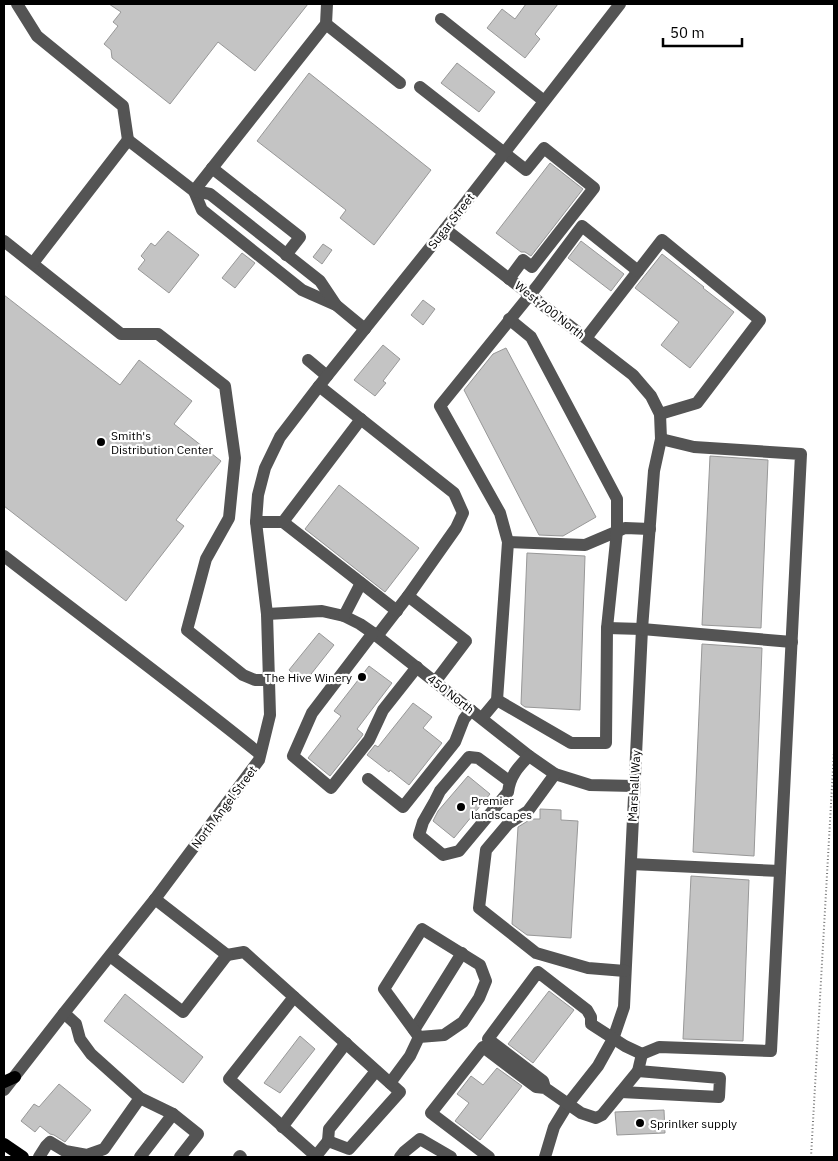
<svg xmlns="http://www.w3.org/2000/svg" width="838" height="1161" viewBox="0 0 838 1161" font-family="'IBM Plex Sans',sans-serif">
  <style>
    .building { fill: #c4c4c4; stroke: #989898 }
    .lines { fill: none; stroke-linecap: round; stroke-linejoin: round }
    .path { stroke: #767676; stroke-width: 2; stroke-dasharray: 1 2.5; stroke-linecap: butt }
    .minor { stroke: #545454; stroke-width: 12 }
    .major { stroke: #000; stroke-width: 12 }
    .poi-dot { fill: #000; stroke: #fff; stroke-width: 2 }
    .labels { text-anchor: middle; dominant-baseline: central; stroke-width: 4.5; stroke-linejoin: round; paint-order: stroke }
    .street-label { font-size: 12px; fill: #000; stroke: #fff }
    .poi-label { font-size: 12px; fill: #000; stroke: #fff; text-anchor: start }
  </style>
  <rect width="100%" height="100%" fill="#fff"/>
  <g class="building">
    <polygon points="109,4 308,4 255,71 218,42 170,104 112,58 111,50 104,44 118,26 113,22 121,12"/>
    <polygon points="526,4 558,4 535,34 540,39 525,58 487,28 502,9 515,19"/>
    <polygon points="457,63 495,92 479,112 441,83"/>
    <polygon points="309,73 431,170 374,245 340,218 346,210 257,141"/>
    <polygon points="550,163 583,189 531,256 525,252 521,252 496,233"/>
    <polygon points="168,231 199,255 169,293 138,269 145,260 141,256 151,243 155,246"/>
    <polygon points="581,241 624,274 611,291 568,258"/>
    <polygon points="323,244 332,250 322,264 313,257"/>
    <polygon points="242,253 255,263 235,288 222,278"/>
    <polygon points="662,254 704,287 703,288 734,312 690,368 661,345 679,322 635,288"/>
    <polygon points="4,295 120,385 139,360 192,401 174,424 221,461 176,520 184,526 126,601 4,506"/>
    <polygon points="423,300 435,309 423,325 411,315"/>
    <polygon points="383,345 400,359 383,381 386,383 375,396 354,380"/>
    <polygon points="506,348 596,517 563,536 539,535 464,390 493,354"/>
    <polygon points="710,456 768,460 761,628 702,625"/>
    <polygon points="339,485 419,548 385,592 305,529"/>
    <polygon points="527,553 585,556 580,710 525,707 521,704"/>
    <polygon points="319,633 334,645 304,683 289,670"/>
    <polygon points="702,644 762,648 754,856 693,852"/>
    <polygon points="369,666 392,683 357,729 363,734 362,736 330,776 308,758 341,716 334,711"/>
    <polygon points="413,703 432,717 423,728 442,743 409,785 390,770 389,772 367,755 375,745 378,747"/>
    <polygon points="468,776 490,794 454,838 433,821 438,811"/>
    <polygon points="540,809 561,810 561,820 578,821 571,938 527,935 512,924 518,827 531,819 540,819"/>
    <polygon points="691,876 749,880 743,1041 683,1039"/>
    <polygon points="549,991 574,1010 533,1063 508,1044"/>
    <polygon points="125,994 203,1057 183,1083 104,1021"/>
    <polygon points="300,1036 315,1049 280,1093 264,1083"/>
    <polygon points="497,1068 522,1086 480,1140 455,1121 469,1103 457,1094 471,1076 483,1085"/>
    <polygon points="59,1084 91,1110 65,1142 54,1135 50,1134 40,1126 35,1132 21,1121 34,1104 39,1107"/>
    <polygon points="664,1110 665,1133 617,1135 615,1112"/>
  </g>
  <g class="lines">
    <polyline class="path" points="811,1157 834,751"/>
    <g class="minor">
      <polyline points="17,4 37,36 123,106 128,140"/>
      <polyline points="441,19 544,101"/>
      <polyline points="326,24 400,83"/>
      <polyline points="420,87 526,170 544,148 594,188 532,267 523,260 509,279"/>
      <polyline points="212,168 300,237 286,255"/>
      <polyline points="194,191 326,24 327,4"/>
      <polyline points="194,191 202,210 302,290 336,305 365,329"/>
      <polyline points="445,229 633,375 651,396 660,414 661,439 654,471 642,629 624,1007 613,1039 598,1066 568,1104 554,1127 545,1157"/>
      <polyline points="4,241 121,334 158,334 225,386 235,458 229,518 206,559 187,630 243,675 255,680 269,680"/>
      <polyline points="33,263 128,140 194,191 210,194 320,281 336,305"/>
      <polyline points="586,338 662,240 760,320 697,403 660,414"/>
      <polyline points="308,360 327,376"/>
      <polyline points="319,386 454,493 463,513 456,528 408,596 377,636"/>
      <polyline points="256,522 283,522 397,611"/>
      <polyline points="283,522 361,419"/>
      <polyline points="508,542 585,545 625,528 650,529"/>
      <path d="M4,556C89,622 176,686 260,754"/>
      <polyline points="408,596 466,641 435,682"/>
      <polyline points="267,614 322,611 344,616 360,624 373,633 529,756 555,774 590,785 634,786"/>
      <polyline points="344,616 361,583"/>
      <polyline points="607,628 642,629 792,642"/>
      <polyline points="373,633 312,713 293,756 331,788 369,740 383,710 417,667"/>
      <polyline points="497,700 571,743 606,743 607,628 617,531 617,499 531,337 509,319"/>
      <polyline points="482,718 497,700 508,542 500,513 440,406 538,285 582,226 638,271"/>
      <polyline points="555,774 528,811 508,824 486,850 479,908 536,953 588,968 625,971"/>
      <polyline points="368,779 403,807 455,742 464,719 471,710"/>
      <path d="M509,781L478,758L469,757L440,791L435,801L423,822L419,835L443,855L459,851L508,792C510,776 518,767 529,756"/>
      <polyline points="631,864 780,871"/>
      <polyline points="227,955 244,952 400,1092 349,1149 328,1141 316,1156"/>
      <polyline points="110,956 183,1012 227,955 155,899"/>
      <polyline points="294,997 229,1079 317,1157"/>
      <polyline points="64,1013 76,1024 80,1039 91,1054 140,1098 173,1114 198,1134 180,1157"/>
      <polyline points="414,1030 462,953"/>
      <polyline points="642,1054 659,1047 771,1051 801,454 694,447 661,439"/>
      <polyline points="390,1083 410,1056 419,1037 384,989 422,929 480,965 486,981 479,998 463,1022 444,1035 419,1037"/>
      <polyline points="4,1090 64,1013 155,899 259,760 270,715 267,614 256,522 258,495 265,468 280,437 319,386 445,229 620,4"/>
      <polyline points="621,1092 719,1097 720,1078 638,1071"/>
      <polyline points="282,1127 346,1043"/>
      <polyline points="328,1141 329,1129 376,1071"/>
      <polyline points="39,1157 46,1146 50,1142 65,1151 87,1155 104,1149 140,1098"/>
      <polyline points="140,1157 173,1114"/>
      <polyline points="239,1157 240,1156 241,1157"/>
      <polyline points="400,1157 404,1152 420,1139 451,1157"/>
      <polyline points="489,1157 431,1113 483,1047 536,1087 545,1088 581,1113 596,1118 602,1115 638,1071 642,1054 625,1046 591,1024 591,1017 587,1010 538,972 488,1039 543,1081 545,1088"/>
    </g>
    <g class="major">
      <polyline points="4,1082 15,1077"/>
      <polyline points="4,1144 23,1157"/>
    </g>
  </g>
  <g class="poi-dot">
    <circle cx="101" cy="442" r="5"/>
    <circle cx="362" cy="677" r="5"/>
    <circle cx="461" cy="807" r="5"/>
    <circle cx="640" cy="1123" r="5"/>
  </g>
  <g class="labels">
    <g class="street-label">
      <text transform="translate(451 221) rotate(-52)">Sugar Street</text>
      <text transform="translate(550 310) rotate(38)">West 700 North</text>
      <text transform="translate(451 694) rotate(38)">450 North</text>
      <text transform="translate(634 786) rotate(-87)">Marshall Way</text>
      <text transform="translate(224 807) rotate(-53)">North Angel Street</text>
    </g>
    <g class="poi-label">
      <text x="111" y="435">Smith's<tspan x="111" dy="14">Distribution Center</tspan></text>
      <text x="352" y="677" text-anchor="end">The Hive Winery</text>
      <text x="471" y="800">Premier<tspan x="471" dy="14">landscapes</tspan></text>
      <text x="650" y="1123">Sprinlker supply</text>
    </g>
  </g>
  <rect width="838" height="1161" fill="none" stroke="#000000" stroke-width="10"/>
  <path d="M663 38v8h79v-8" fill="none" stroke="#000000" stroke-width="2.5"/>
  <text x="670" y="38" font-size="15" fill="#000000" stroke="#ffffff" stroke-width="4" paint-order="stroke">50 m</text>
</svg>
